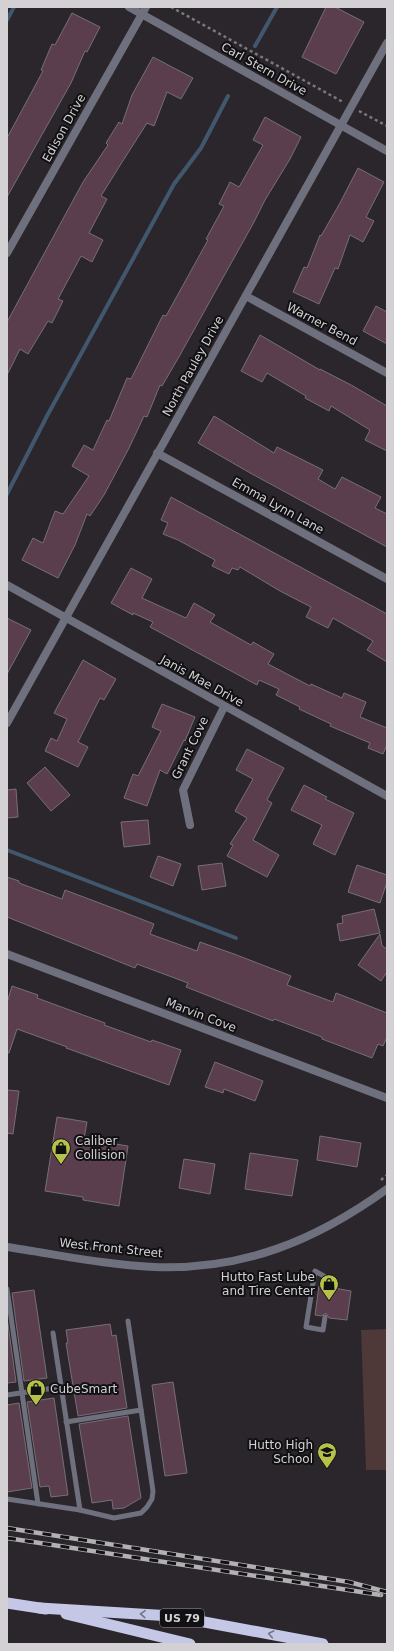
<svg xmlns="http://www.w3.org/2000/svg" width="394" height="1651" viewBox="0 0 394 1651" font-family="'DejaVu Sans',sans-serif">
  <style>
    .green { fill: #4f3838 }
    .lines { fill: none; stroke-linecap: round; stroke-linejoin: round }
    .stream { stroke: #41576d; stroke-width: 4 }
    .building { fill: #5a3e4e; stroke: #766f73 }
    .path { stroke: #7b787c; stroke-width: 2.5; stroke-dasharray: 3 3; stroke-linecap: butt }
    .service { stroke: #6f707d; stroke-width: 5 }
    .minor { stroke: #6f707d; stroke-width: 8 }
    .tertiary { stroke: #6f707d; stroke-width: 8 }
    .trunk { stroke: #c4c8e6; stroke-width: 11 }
    .rail-casing { stroke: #b2b0b3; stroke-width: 4.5 }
    .rail { stroke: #111012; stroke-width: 3; stroke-dasharray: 9; stroke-linecap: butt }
    .oneway { stroke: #737587 }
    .labels { text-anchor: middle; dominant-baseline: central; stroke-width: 4; stroke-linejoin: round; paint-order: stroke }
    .shield { fill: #111012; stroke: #99979a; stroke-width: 1 }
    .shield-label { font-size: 11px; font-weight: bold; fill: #d3d1d4 }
    .street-label { font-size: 12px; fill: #d3d1d4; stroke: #111012 }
    .poi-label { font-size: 12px; fill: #d3d1d4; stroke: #111012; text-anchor: start }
  </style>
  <rect width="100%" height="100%" fill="#2a262c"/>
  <polygon class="green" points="387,1329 387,1470 366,1470 361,1330"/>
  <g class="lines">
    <g class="stream">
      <polyline points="7,20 14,7"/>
      <polyline points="255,46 277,7"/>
      <polyline points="7,494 47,416 174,184 201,148 228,96"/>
      <polyline points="7,850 236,938"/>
    </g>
  </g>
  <g class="building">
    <polygon points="326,7 335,7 364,22 336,74 302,57"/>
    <polygon points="72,13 100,27 87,52 85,51 71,83 7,197 7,138 43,71 41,70 52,44 55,45"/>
    <polygon points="153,57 193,78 181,99 167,92 154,126 147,123 119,167 101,196 107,199 89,233 103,240 92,262 81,256 58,299 63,301 52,323 48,321 28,354 20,349 7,375 7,322 83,182 108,145 106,143 119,122 122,124 132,95"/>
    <polygon points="265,117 301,137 290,159 265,200 254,222 180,355 162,386 160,385 147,417 144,416 129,448 104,495 90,516 87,514 75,545 58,578 22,560 33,538 43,543 55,511 63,514 89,476 72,466 84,445 93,450 107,420 109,421 127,378 131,379 163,315 166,316 208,240 206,239 224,206 219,204 230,182 239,187 263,145 253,140"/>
    <polygon points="358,168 384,182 366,217 374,221 363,242 350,235 338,269 335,268 319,304 293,292 304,267 307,268 320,235 321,236 340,203"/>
    <polygon points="376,306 387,312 387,344 363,331"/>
    <polygon points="260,335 320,370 320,369 353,386 387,406 387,451 365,440 370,430 331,406 329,411 305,398 306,396 267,373 262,382 241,371"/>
    <polygon points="214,416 274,453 277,447 323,470 318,479 335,489 342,477 381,497 375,508 387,514 387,547 252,474 198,443"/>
    <polygon points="171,497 387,614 387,662 367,650 373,641 333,618 328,628 306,617 311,607 280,591 240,567 238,570 232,568 229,574 212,566 215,560 178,540 163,534 168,523 161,520"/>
    <polygon points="131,568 152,579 142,598 186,618 194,603 215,615 210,622 251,645 253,642 274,654 268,664 310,686 311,684 342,698 344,693 366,702 360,717 387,728 387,745 383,754 368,748 370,743 330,726 331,724 299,709 300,707 276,695 279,689 259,680 257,685 150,627 153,622 133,613 133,615 111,603"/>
    <polygon points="7,618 31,630 7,674"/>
    <polygon points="83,660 116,679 104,700 100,698 78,742 88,747 78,767 45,751 51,738 57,741 67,719 54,713"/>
    <polygon points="162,704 195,717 185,741 184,740 167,774 160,770 147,806 124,798 133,774 138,776 161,731 152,727"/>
    <polygon points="247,749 284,768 267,800 272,803 253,840 279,855 267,877 227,856 233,845 230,844 247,818 235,811 253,779 236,770"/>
    <polygon points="45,767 70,795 51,811 27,783"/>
    <polygon points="304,785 327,797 325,799 354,813 335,855 313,844 322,825 291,810"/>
    <polygon points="16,789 18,817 7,818 7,790"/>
    <polygon points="148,820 150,844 124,847 121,822"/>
    <polygon points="158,856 181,864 173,886 150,877"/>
    <polygon points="222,863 226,886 202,890 198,866"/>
    <polygon points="357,865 387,875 387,882 380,903 348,892"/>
    <polygon points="7,877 19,881 19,883 62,899 65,890 118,910 154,924 150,934 197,951 200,942 234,954 291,976 287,985 333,1002 336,993 387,1013 387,1037 383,1046 378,1044 372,1058 322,1039 322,1037 274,1019 273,1021 186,987 188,983 137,964 135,968 7,917"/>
    <polygon points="374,909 380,933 340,941 337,924 343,923 342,916"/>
    <polygon points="380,934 382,946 387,949 387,972 381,981 358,965"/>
    <polygon points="12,986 38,995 37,998 105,1023 104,1025 151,1042 152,1040 181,1050 169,1085 66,1048 67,1047 17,1029 9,1053 7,1053 7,1003"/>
    <polygon points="215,1062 263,1081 255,1101 224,1089 223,1093 205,1087"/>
    <polygon points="7,1090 19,1091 13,1134 7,1133"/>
    <polygon points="57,1117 87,1122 84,1139 128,1146 119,1206 83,1200 83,1197 45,1191"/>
    <polygon points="320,1136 361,1143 357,1167 317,1160"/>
    <polygon points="250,1153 298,1160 292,1196 245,1189"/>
    <polygon points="184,1159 215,1164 210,1194 179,1188"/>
    <polygon points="319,1286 326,1287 329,1292 334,1288 351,1291 347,1320 329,1318 326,1313 321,1316 315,1315"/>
    <polygon points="34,1290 47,1378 24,1381 12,1293"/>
    <polygon points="7,1317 16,1382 7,1383"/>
    <polygon points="110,1324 112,1336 116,1335 127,1408 78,1416 66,1343 68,1343 66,1330"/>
    <polygon points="173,1382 187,1473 165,1476 152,1385"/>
    <polygon points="54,1398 68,1495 51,1497 49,1486 40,1487 27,1402"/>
    <polygon points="19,1403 32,1488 7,1492 7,1405"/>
    <polygon points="128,1416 141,1498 124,1508 113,1509 112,1500 92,1503 79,1424"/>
  </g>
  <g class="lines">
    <g class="path">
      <polyline points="171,7 343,102"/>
      <polyline points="359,111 387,126"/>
      <polyline points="381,1180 387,1175"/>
      <polyline points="77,1247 92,1249"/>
    </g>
    <g class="service">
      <polyline points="7,1289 38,1504"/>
      <polyline points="325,1317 323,1330 306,1327 315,1271 331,1280 330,1288"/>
      <polyline points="53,1333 80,1510"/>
      <polyline points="7,1395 61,1387"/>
      <polyline points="66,1422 141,1410"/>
      <polyline points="7,1499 80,1510 114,1518 141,1513 147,1507 152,1499 153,1491 128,1321"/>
    </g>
    <g class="minor">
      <polyline points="7,253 146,7"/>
      <polyline points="246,296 387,373"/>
      <polyline points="157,453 387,579"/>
      <polyline points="7,585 387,796"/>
      <polyline points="7,723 387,43"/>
      <polyline points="190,825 183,790 224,707"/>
      <polyline points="7,954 387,1098"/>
      <path d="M7,1247C55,1254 105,1265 154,1267C244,1270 315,1241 387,1189"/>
    </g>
    <polyline class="tertiary" points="129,7 387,151"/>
    <g class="trunk">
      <polyline points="7,1603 46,1609"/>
      <polyline points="40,1608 172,1616 323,1644"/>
      <polyline points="66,1614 190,1644"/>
    </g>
    <defs>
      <g id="rail">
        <polyline points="7,1528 349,1582 387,1592"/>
        <polyline points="7,1538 381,1595"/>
      </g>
    </defs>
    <use href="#rail" class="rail-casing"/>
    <use href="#rail" class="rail"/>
  </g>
  <defs><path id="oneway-chevron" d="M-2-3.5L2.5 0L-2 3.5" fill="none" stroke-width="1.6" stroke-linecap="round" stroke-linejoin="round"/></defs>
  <g class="oneway">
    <use href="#oneway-chevron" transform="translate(143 1614) rotate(-177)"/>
    <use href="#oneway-chevron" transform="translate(271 1634) rotate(-169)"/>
  </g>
  <defs>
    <symbol id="shop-pin" viewBox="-11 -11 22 30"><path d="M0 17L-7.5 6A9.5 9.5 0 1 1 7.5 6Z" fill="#b6c149" stroke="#111012"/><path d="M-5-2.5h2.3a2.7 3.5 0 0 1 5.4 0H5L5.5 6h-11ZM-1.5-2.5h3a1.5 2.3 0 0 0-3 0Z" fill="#111"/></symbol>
    <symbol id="school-pin" viewBox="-11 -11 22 30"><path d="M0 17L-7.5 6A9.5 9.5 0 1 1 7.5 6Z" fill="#b6c149" stroke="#111012"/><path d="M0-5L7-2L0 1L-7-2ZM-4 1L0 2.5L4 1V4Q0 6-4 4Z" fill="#111"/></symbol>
  </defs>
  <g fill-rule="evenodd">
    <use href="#shop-pin" x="50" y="1137" width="22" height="30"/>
    <use href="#shop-pin" x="318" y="1273" width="22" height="30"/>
    <use href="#shop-pin" x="25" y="1378" width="22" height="30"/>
    <use href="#school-pin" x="316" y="1441" width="22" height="30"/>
  </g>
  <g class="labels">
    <rect class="shield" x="160" y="1609" width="44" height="18" rx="3"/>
    <g class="shield-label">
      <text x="182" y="1618">US 79</text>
    </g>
    <g class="street-label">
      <text transform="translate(264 69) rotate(29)">Carl Stern Drive</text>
      <text transform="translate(64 128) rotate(-61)">Edison Drive</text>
      <text transform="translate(322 324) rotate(28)">Warner Bend</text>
      <text transform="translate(193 366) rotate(-61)">North Pauley Drive</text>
      <text transform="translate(278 506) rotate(29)">Emma Lynn Lane</text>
      <text transform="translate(202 681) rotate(29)">Janis Mae Drive</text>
      <text transform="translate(190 748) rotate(-64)">Grant Cove</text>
      <text transform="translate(201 1015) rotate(21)">Marvin Cove</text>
      <text transform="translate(111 1248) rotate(6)">West Front Street</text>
    </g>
    <g class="poi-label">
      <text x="75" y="1141">Caliber<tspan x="75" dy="14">Collision</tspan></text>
      <text x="315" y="1277" text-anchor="end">Hutto Fast Lube<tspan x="315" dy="14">and Tire Center</tspan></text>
      <text x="50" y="1389">CubeSmart</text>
      <text x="313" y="1445" text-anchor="end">Hutto High<tspan x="313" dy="14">School</tspan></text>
    </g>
  </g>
  <rect width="394" height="1651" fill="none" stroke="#d3d1d4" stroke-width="16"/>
</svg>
